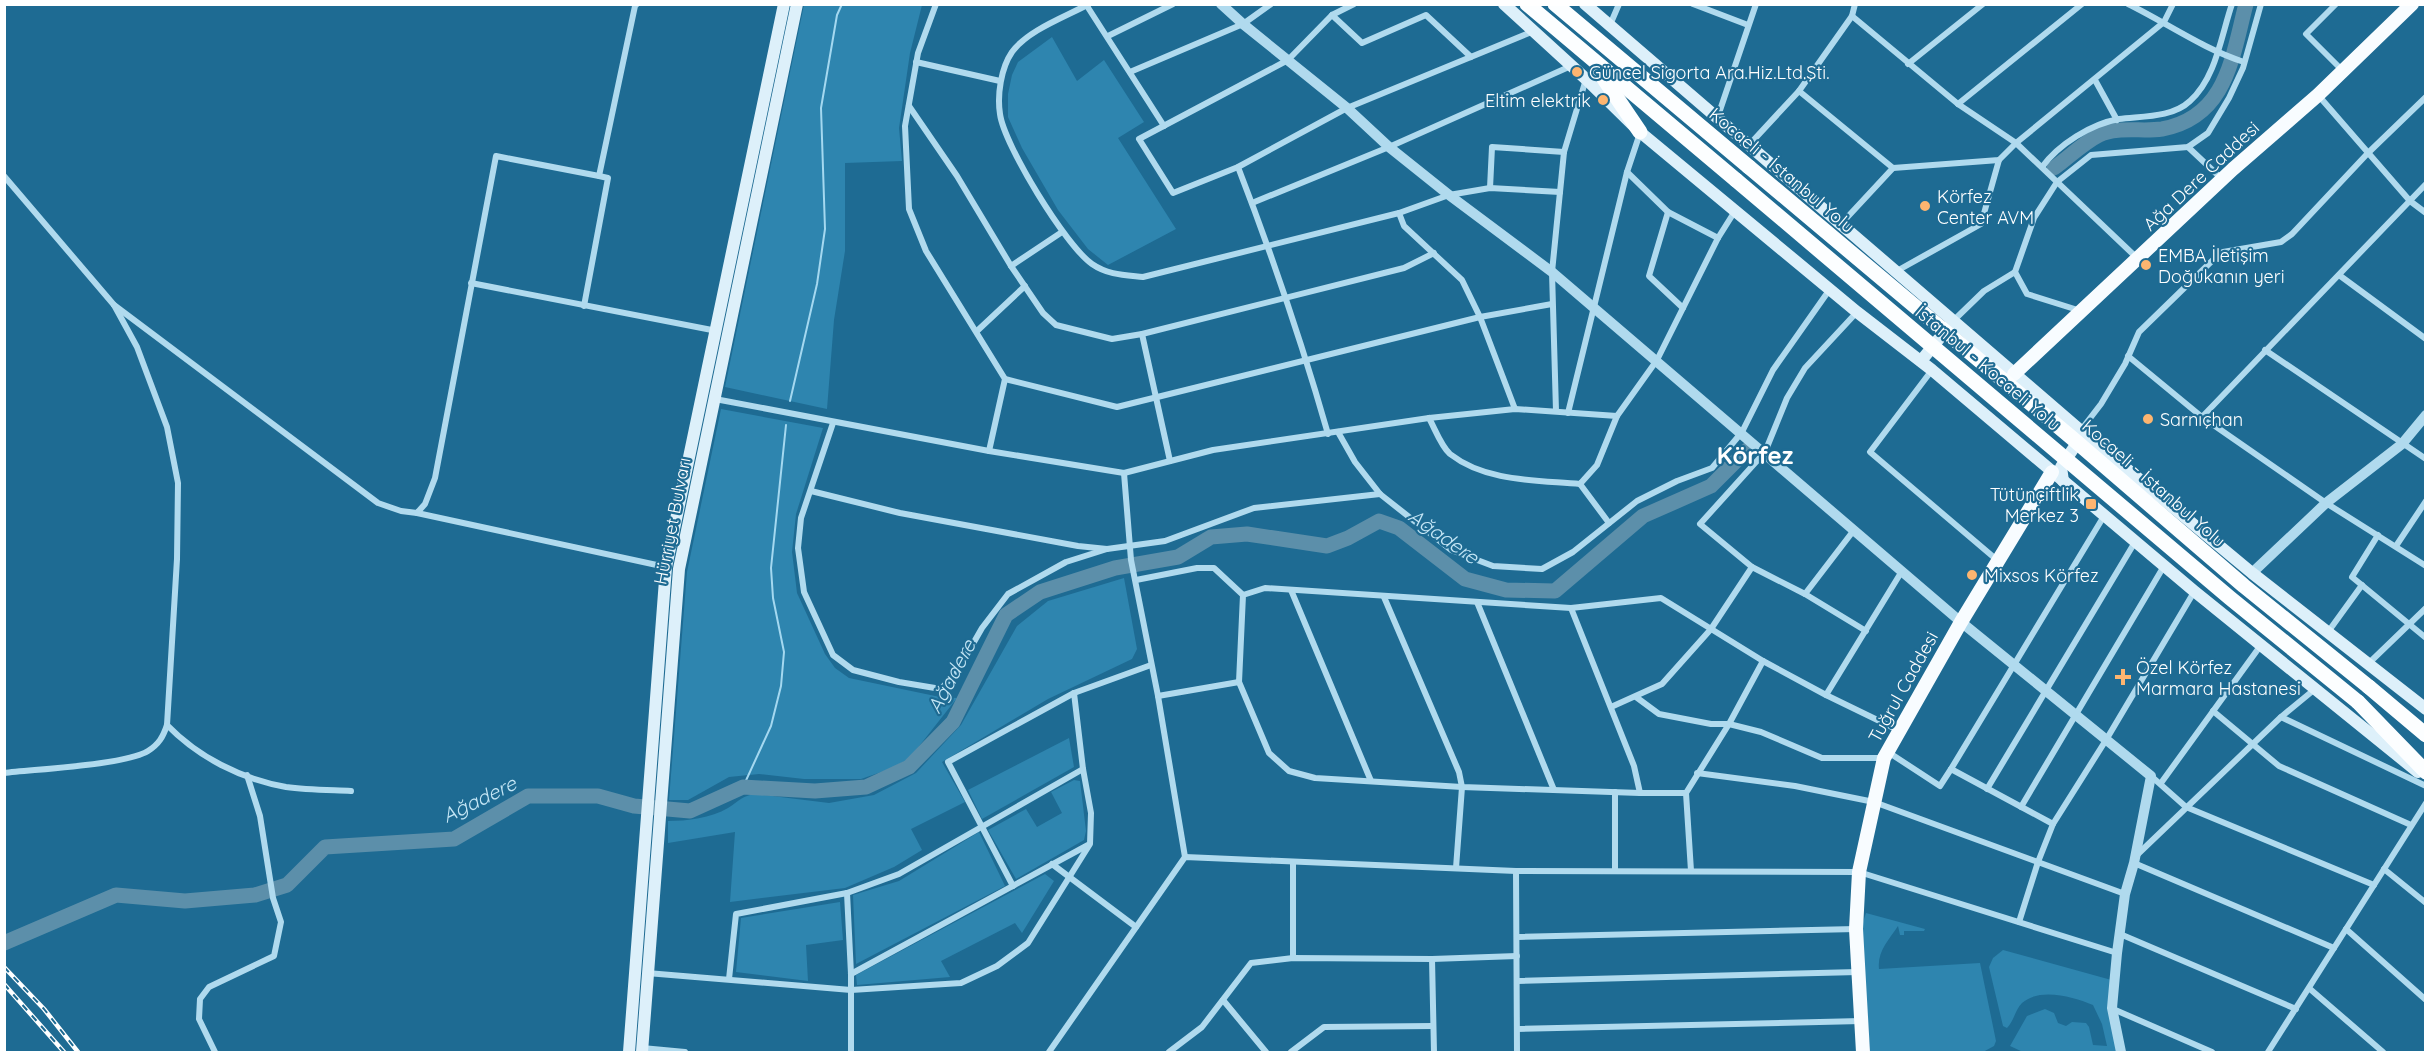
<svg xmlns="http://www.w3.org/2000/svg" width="2430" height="1057" viewBox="0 0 2430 1057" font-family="Quicksand,sans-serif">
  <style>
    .green { fill: #2e85af }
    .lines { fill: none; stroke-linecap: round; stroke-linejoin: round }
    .stream { stroke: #a4d8f0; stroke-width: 2 }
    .river { stroke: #5c8faa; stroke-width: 15 }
    .minor { stroke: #b0daee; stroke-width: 6 }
    .tertiary { stroke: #b0daee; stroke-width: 10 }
    .secondary { stroke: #ddf0fa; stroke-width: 12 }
    .primary { stroke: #f8fcff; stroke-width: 14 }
    .trunk { stroke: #fcfeff; stroke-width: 15 }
    .rail-casing { stroke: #fff; stroke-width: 4.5 }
    .rail { stroke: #1e6b93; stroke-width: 2; stroke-dasharray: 7; stroke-linecap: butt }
    .trunk-bridge { stroke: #fcfeff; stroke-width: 15 }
    .poi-dot { fill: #fdb570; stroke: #1e6b93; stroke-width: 2 }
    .labels { text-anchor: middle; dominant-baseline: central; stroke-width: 4.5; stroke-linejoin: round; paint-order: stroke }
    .poi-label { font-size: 18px; fill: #fff; stroke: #1e6b93; text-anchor: start }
    .street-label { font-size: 18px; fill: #fff; stroke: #1e6b93 }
    .water-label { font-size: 20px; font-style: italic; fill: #c6e7f6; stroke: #1e6b93 }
    .district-label { font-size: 24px; font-weight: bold; fill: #fff; stroke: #1e6b93 }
  </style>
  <rect width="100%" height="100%" fill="#1e6b93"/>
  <g class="green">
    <polygon points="804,5 922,5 910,53 899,128 902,161 845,163 845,251 834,320 827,409 725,387"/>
    <polygon points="1052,37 1077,81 1104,60 1144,122 1118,138 1176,229 1108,265 1088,249 1058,210 1022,148 1008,117 1008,94 1012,75 1018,62"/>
    <polygon points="721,409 823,428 796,514 792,552 797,593 825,654 835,668 849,678 940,697 957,698 909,759 887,770 861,779 804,779 759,774 729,777 688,800 669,800 687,572"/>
    <path d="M1124,578L1137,649L1132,659L1048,699L942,762L965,802L911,829L922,850L894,867L845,888L730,902L735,832L668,843V821C687,821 711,818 728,808C739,801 743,795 756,794L829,803L874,795L916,773L961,725L1017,626L1048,601Z"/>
    <polygon points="1069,738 1074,767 982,819 968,790"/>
    <polygon points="1074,780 1080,781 1086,831 1084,840 1016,879 988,830 1026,809 1037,827 1062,813 1051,792"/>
    <polygon points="979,832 1005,886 856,964 853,895 899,881"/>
    <polygon points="1045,874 1054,881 1022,933 1015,923 941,961 950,977 857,985 856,975"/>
    <polygon points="840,902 843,940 806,945 808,981 736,972 741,918"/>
    <path d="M1866,913L1925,929L1924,931H1904V935H1900L1898,926C1889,940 1877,951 1879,969L1980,963L1996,1041L1994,1046L1983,1052H1870L1861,928Z"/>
    <path d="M2003,950L2115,981L2121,1052H2023L2010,1046L2027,1016L2045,1009L2054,1013L2058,1023L2066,1026L2072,1022L2086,1023L2089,1027L2093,1045L2107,1046L2102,1024L2093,1005C2074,997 2040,987 2022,1003C2015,1010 2014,1021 2007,1028L2003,1026L1989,967L1993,958Z"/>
  </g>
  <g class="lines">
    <g class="stream">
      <polyline points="790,401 817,284 825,229 821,108 837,15 842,4"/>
      <polyline points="743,787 771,726 781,686 784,652 773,598 771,568 786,425"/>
    </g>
    <g class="river">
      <path d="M2054,168C2068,158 2083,143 2099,135C2118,126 2142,132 2162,129C2227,117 2232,57 2246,4"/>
      <polyline points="4,943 116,895 185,901 255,895 287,885 325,847 454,839 528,796 598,796 634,806 690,811 743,787 815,791 866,787 909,767 953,722 1006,615 1040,592 1115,568 1178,557 1211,537 1247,534 1327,546 1348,538 1379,521 1399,528 1465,579 1506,590 1555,591 1643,516 1711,486 1747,450"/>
    </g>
    <g class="minor">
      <polyline points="936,4 918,53 905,126 909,209 926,251 1005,379 989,451"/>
      <path d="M1089,4C1065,17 1028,30 1012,52C1001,68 997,95 1000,114C1004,145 1066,246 1092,264C1108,275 1124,275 1143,277L1399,213L1449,195L1490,188L1560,192"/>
      <polyline points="1354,4 1332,15 1288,60 1139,139 1173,193 1238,167 1347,108 1534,31"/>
      <polyline points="1693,4 1748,25"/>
      <path d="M2128,4C2167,23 2203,49 2244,62"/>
      <polyline points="2336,4 2306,34 2343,71"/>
      <polyline points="1087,6 1164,126"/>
      <polyline points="1332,15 1362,43 1426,15 1471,57"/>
      <polyline points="1852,16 1958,104 2016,143 2137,258"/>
      <polyline points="1610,25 1619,4"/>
      <polyline points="1108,36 1173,4"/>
      <polyline points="916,62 1000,81"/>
      <polyline points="1908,64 1983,4"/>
      <polyline points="1130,72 1243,24 1271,4"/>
      <polyline points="2095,80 2117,120"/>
      <polyline points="1799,91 1893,168"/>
      <polyline points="2318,95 2410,201 2426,213"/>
      <polyline points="1958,104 2082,4"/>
      <polyline points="909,106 957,176 1011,266 1043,313 1056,325 1112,339 1142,334 1404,268 1434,253"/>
      <polyline points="1717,119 1756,4"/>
      <polyline points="1749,145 1799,91 1852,16 1855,4"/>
      <polyline points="2188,147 2222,179"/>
      <path d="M1238,167C1272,255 1302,343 1328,434"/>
      <path d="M2042,167C2059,144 2091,124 2119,119C2142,116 2172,118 2190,101C2216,78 2221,36 2232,4"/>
      <polyline points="1627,172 1668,212 1718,238"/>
      <path d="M4,176L114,305L137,347L167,427L178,483L177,559L167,725C163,737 159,744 148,751C125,765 37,769 4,773"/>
      <polyline points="2426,184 2202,417 2326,503 2426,566"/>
      <polyline points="1490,188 1492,147 1564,152"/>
      <polyline points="1252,203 1389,147 1571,66"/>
      <polyline points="1668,212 1649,276 1683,308"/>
      <polyline points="1399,213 1404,226 1462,280 1480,317 1515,409"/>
      <polyline points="1841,224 1893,168 1999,160 2016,143 2164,22 2173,4"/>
      <polyline points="1011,266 1062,232"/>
      <polyline points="1895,272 1981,224 1999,160"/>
      <polyline points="2339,275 2426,339"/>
      <polyline points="471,283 717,331"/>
      <polyline points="114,305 378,503 401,511 417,513 425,504 435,478 496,156 599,176 635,6 637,4"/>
      <polyline points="584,306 608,178 599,176"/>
      <polyline points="2081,311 2027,294 2015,272 2034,218 2057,182 2091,155 2188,147 2208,133 2229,98 2243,68 2261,4"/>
      <polyline points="1952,322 1984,291 2015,272"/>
      <polyline points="977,331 1025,286"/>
      <polyline points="1142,334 1170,461"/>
      <polyline points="2265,350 2426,459"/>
      <polyline points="2128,356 2202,417"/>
      <polyline points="1932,370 1870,452 1997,560"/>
      <polyline points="1005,379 1117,407 1480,317 1552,304"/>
      <polyline points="715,399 989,451 1124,473 1213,450 1429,418 1515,409 1617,416 1657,360 1718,238 1735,211"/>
      <polyline points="1556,411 1552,272 1564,152 1586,79"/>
      <polyline points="1568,413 1627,172 1640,133"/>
      <path d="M1429,418C1435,429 1441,446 1450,454C1486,482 1536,480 1580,484L1597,465L1617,416"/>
      <polyline points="833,423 801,518 798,548 804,592 833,655 853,670 899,682 941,689 958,670 982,628 1008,594 1066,562 1107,549"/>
      <polyline points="2081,430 2101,404 2125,364 2139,332 2217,256 2223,252 2281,242 2292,234 2368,153 2426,97"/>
      <polyline points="1338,432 1355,462 1380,494 1451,550 1493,566 1542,569 1573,552 1637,501 1677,481 1712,468 1742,432 1773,370 1830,289"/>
      <polyline points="1124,473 1131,560 1158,696 1185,857"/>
      <polyline points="1580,484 1609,523"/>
      <polyline points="811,491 900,513 1078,546 1107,549 1165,541 1254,508 1380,494"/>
      <polyline points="417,513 666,567"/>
      <polyline points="1854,530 1805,594 1752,567 1700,524 1765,452 1787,398 1805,368 1857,312"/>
      <polyline points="2378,535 2352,577 2426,638"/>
      <polyline points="2396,546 2426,501"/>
      <polyline points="1136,580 1197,568 1214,568 1243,595"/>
      <polyline points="1291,590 1371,781"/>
      <polyline points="1805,594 1866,631"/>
      <polyline points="1384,597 1459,772 1462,787 1456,868"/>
      <polyline points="1477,602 1554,790"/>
      <polyline points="1571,608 1634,766 1640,793"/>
      <polyline points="2328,632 2362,585"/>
      <polyline points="2368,664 2426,608"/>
      <polyline points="1826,695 1902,571"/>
      <polyline points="1158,696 1239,682"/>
      <polyline points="1636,697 1659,714 1711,724 1729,724 1761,732 1822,758 1884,758"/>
      <polyline points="1611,707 1662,684 1711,629 1752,567"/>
      <polyline points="2213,711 2279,766 2411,825"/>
      <polyline points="2281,717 2426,786"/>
      <path d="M167,725C198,757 241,779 286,787C307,790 330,790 351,791"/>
      <polyline points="1888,752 1940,786 1951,769"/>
      <polyline points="1697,773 1795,786 1874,802 2125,894"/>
      <polyline points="2151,776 2186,807 2374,885"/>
      <polyline points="2161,783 2261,645"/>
      <polyline points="1987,789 2135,542"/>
      <polyline points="1686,793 1640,793 1462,787 1315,778 1289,771 1269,753 1239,682 1243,595 1265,588 1571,608 1661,598 1763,661 1826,695 1898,730"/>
      <polyline points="2021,807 2164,566"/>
      <polyline points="2053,824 1951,769 2104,516"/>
      <polyline points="2138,854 2281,717 2315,689"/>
      <polyline points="1293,862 1293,958"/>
      <polyline points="2134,863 2334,948"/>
      <polyline points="1052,864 1136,927"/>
      <polyline points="2384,869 2426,903"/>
      <polyline points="1516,871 1517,1052"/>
      <polyline points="1615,871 1615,792"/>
      <polyline points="1691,871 1686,793 1729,724 1763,661"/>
      <polyline points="1013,886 948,762 1074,693 1151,665"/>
      <polyline points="847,893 851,974 851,1052"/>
      <polyline points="2019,922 2038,862 2053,824 2106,740 2194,592"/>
      <polyline points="2346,929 2426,1000"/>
      <polyline points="2120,934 2296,1009"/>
      <polyline points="1518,937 1856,929"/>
      <polyline points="1432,959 1434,1052"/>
      <polyline points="647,973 851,990 961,983 997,966 1028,943 1090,844 1091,813 1083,769 1074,693"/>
      <polyline points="851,974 1088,845"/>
      <polyline points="729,979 736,914 847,893 899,874 1083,769"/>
      <polyline points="1517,981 1858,972"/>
      <polyline points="2310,989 2383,1052"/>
      <polyline points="1223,1000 1266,1052"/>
      <polyline points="2113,1009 2212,1052"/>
      <polyline points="1517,1029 1861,1021"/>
      <polyline points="642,1048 685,1052"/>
      <polyline points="215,1052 199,1019 200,999 209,987 274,956 281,922 273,898 260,816 247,775"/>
      <polyline points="1049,1052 1185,857 1516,871 1859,872 2117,953"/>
      <polyline points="1169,1052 1202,1027 1251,963 1293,958 1432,959 1517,956"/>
      <polyline points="1291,1052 1324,1027 1433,1026"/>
      <polyline points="2268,1052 2426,803"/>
    </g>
    <g class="tertiary">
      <polyline points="1221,4 1243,24 1347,108 1389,147 1449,195 1552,272 1961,622 2151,776 2134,863 2125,894 2117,953 2112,1008 2121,1052"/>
      <polyline points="2252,573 2326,503 2402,444 2426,415"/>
    </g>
    <g class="secondary">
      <polyline points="1504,4 1586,79 1640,132 1857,312 1932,370 2194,591 2418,772"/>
      <polyline points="1585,4 2080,430 2252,573 2426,709"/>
      <polyline points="1921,361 1950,325"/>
      <polyline points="2063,481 2061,467 2079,440 2084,439"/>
      <polyline points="629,1052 666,567 784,4"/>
      <polyline points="642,1052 679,569 797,4"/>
    </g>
    <g class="primary">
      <polyline points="2014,374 2233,169 2318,95 2412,4"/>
      <polyline points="1863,1052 1856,929 1859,872 1884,758 1961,622 2052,472"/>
    </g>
    <g class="trunk">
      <polyline points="1527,4 1736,180"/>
      <polyline points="1555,4 1749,167"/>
      <polyline points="1600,73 1640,132"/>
      <polyline points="2369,687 2426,735"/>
      <polyline points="2358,702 2426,772"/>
    </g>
    <defs>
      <g id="rail">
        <polyline points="4,967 44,1009 78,1052"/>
        <polyline points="4,984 64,1052"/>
      </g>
    </defs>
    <use href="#rail" class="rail-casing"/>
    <use href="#rail" class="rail"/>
    <g class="trunk-bridge">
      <polyline points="1749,167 2072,438 2244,586 2369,687"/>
      <polyline points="1736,180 2230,598 2358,702"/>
    </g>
  </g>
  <g class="poi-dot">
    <circle cx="1577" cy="72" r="6"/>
    <circle cx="1603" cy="100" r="6"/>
    <circle cx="1925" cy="206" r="6"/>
    <circle cx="2146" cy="265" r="6"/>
    <circle cx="2148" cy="419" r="6"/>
    <rect x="2085" y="498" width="12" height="12" rx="3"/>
    <circle cx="1972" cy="575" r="6"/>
    <path d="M2120 668h6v6h6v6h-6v6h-6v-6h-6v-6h6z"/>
  </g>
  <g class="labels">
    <g class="poi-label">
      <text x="1589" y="72">Güncel Sigorta Ara.Hiz.Ltd.Şti.</text>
      <text x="1591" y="100" text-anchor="end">Eltim elektrik</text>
      <text x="1937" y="196">Körfez<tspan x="1937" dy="21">Center AVM</tspan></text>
      <text x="2158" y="255">EMBA İletişim<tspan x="2158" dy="21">Doğukanın yeri</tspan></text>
      <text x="2160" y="419">Sarnıçhan</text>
      <text x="2079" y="494" text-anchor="end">Tütünçiftlik<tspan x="2079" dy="21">Merkez 3</tspan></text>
      <text x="1984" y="575">Mixsos Körfez</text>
      <text x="2136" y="667">Özel Körfez<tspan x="2136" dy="21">Marmara Hastanesi</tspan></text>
    </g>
    <g class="street-label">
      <text transform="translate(1782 170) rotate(40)">Kocaeli - İstanbul Yolu</text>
      <text transform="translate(2201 176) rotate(-43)">Ağa Dere Caddesi</text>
      <text transform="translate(1988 368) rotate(40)">İstanbul - Kocaeli Yolu</text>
      <text transform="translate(2154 483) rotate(41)">Kocaeli - İstanbul Yolu</text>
      <text transform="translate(672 521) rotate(-79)">Hürriyet Bulvarı</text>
      <text transform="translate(1903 687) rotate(-61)">Tuğrul Caddesi</text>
    </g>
    <g class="water-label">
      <text transform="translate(1444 536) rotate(35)">Ağadere</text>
      <text transform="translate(951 676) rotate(-62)">Ağadere</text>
      <text transform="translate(479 799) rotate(-26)">Ağadere</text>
    </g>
    <g class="district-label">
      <text x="1755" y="455">Körfez</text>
    </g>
  </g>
  <rect width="2430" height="1057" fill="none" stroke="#ffffff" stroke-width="12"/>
</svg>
